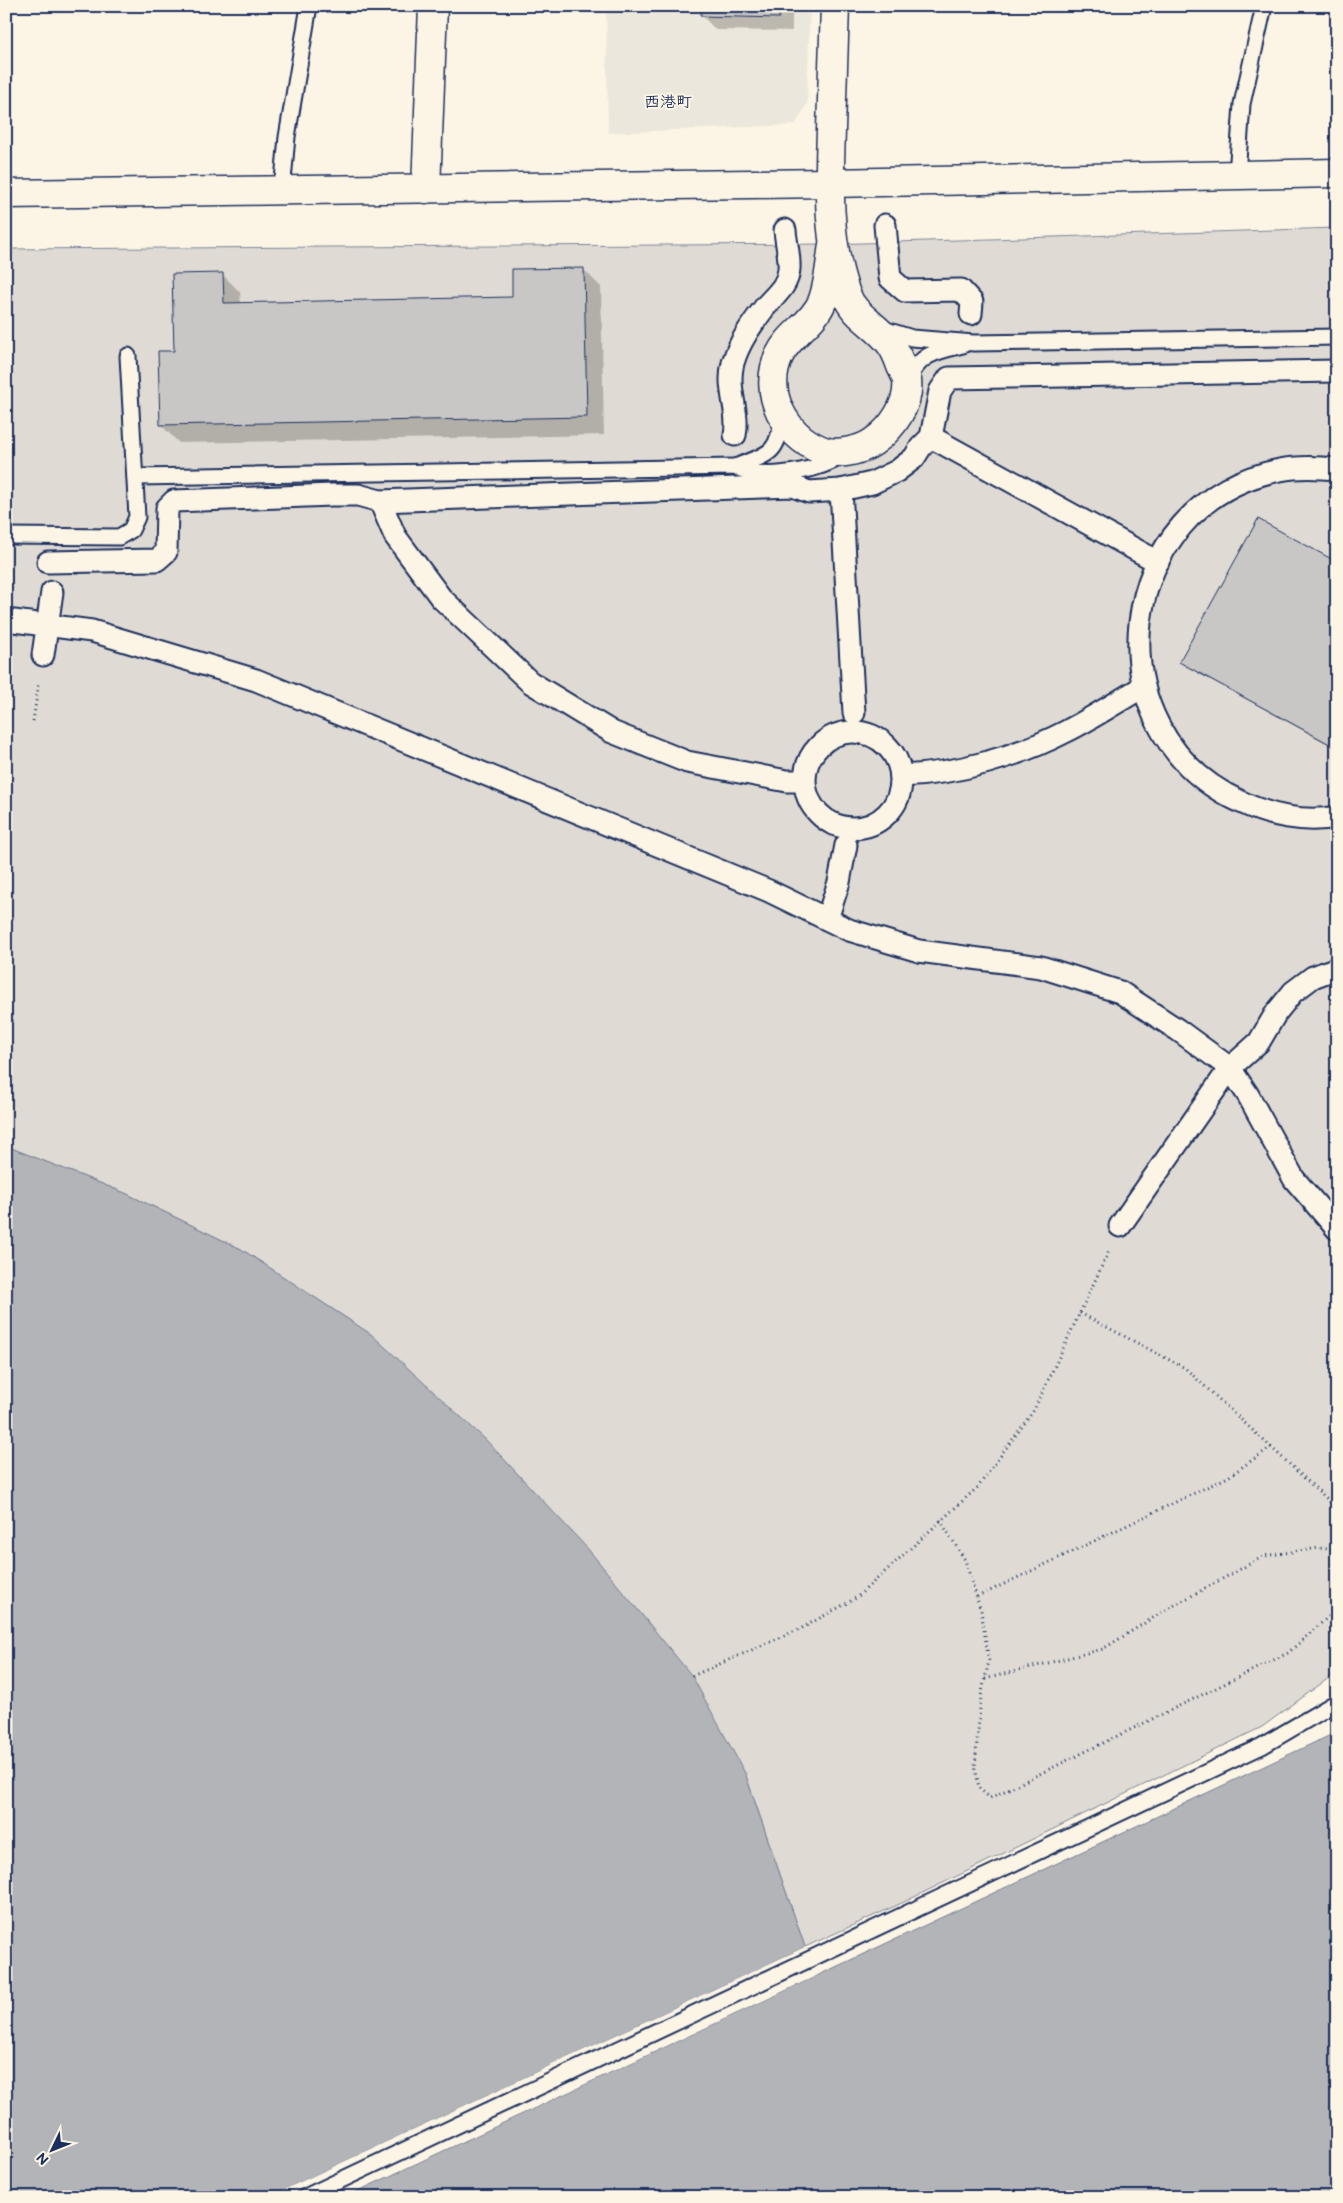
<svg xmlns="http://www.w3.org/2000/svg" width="1343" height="2203" viewBox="0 0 1343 2203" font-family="'Balsamiq Sans','Klee One',sans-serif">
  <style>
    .built { fill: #ece7dc }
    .green { fill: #dfdbd4; stroke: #7d8599 }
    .water { fill: #b2b4b8; stroke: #767f94 }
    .pier { fill: #fcf5e5 }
    .shadow { fill: #0003 }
    .building { fill: #c8c7c6; stroke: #1b2f5e }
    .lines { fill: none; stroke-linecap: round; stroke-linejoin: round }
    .service-casing { stroke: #1b2f5e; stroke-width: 19 }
    .pedestrian-casing { stroke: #1b2f5e; stroke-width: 25 }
    .minor-casing { stroke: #1b2f5e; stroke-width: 31 }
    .tertiary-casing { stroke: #1b2f5e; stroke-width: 31 }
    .path { stroke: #1b2f5e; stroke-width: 3; stroke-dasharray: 1 4; stroke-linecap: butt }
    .service { stroke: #fcf5e5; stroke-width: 15 }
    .pedestrian { stroke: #fcf5e5; stroke-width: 21 }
    .minor { stroke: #fcf5e5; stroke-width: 28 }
    .tertiary { stroke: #fcf5e5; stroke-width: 28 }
    .labels { text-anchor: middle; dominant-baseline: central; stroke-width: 4; stroke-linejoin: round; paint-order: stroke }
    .neighbourhood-label { font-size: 16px; font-weight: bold; fill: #1b2f5e; stroke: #fcf5e5 }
  </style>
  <rect width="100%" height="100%" fill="#fcf5e5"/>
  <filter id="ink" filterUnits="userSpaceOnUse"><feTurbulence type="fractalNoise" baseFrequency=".02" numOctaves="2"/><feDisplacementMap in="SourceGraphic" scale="10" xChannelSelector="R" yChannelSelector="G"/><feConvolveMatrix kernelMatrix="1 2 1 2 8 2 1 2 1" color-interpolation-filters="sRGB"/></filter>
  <g filter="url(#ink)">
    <polygon class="built" points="606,6 810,6 807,104 795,125 608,133"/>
    <polygon class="green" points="1337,228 1337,1672 1262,1727 904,1902 805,1947 745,1773 372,1335 241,1249 125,1193 6,1146 6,249 832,244"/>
    <g class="water">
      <polygon points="6,1146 125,1193 241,1249 372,1335 486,1440 588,1549 692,1676 745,1773 805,1947 268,2197 6,2197"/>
      <polygon points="1337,1732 1337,2197 345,2197"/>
    </g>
    <g class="pier">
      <polygon points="805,1947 806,1949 274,2197 268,2197"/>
      <polygon points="817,1972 818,1975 343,2197 344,2194"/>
    </g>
    <g class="shadow">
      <polygon points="702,6 792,6 792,31 716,30 702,16"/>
      <polygon points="583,269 601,287 604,435 179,443 161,425 176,352 222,274 240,292 241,304 514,299"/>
      <polygon points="1337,563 1337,749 1185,666 1181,662"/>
    </g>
    <g class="building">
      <polygon points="701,6 779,6 779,18 701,16"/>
      <polygon points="584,268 587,417 160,425 158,351 174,351 172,274 223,273 224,303 512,297 512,269"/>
      <polygon points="1258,519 1337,562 1337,748 1179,662"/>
    </g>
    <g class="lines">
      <defs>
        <g id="service">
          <polyline points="1237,175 1242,104 1264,6"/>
          <polyline points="282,191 287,137 309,6"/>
          <polyline points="883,329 912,338 974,343 1337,337"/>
          <path d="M907,380C922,353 934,352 963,345"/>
          <path d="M735,467C768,454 778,455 782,418"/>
          <path d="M135,477L735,467C742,469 751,473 758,474C783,476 818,470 840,457"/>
          <polyline points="6,536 119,537 131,530 137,517 128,356"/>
          <polyline points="305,2197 1262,1746 1337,1702"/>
        </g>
        <g id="pedestrian">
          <polyline points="885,225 890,278 905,291 961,290 972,302 971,314"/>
          <path d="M735,435C740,411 726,389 733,363C739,342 752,324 765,307C775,295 788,286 789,269C790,257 786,243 785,230"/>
          <polyline points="931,437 1158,562"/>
          <path d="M1337,469C1318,467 1299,466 1280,470C1113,502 1087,732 1241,802C1269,816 1305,823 1337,817"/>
          <polyline points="841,490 854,713"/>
          <polyline points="380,501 395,536 441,598 530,682 612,732 687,762 787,781 804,781"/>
          <polyline points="48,562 157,560 166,552 167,508 174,501 332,495 358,495 380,501 793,486 809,492 841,490 872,483 897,471 914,458 921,447 931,437 940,391 949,378 1337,371"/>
          <polyline points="6,620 92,631 256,680 769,891 849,930 919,951 1041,967 1120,992 1178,1030 1230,1068 1248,1095 1294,1179 1337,1229"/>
          <polyline points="43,655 52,592"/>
          <circle cx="853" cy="780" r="48"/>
          <path d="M901,776C957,774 1017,757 1067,731C1093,718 1118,701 1143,687"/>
          <polyline points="827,919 839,882 846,845"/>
          <polyline points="1120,1226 1230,1068 1259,1042 1276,1013 1293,992 1313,977 1337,968"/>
        </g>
        <polyline id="minor" points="426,189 433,6"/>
        <g id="tertiary">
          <polyline points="6,194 829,183 1337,173"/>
          <path d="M833,245C830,263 829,285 822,302C813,324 789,334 779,356C762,394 785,435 821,450C836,456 860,451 873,442C892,429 910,404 907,380C906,376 903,370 901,366C898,358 895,349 889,342C875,324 854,316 846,294C827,241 829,185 831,130C832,89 834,47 835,6"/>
        </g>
      </defs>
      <use href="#service" class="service-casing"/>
      <use href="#pedestrian" class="pedestrian-casing"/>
      <use href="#minor" class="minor-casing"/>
      <use href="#tertiary" class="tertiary-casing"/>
      <g class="path">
        <polyline points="33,721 39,682"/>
        <polyline points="1080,1313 1185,1368 1337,1508"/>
        <polyline points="940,1520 965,1560 981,1611 989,1661 981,1696 975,1766 979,1788 990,1798 1288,1653 1337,1609"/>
        <polyline points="977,1597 1228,1477 1271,1447"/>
        <polyline points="692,1676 802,1628 856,1598 978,1487 1034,1410 1109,1251"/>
        <polyline points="985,1679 1103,1649 1164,1611 1264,1556 1319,1548 1337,1550"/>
      </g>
      <use href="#service" class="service"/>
      <use href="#pedestrian" class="pedestrian"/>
      <use href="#minor" class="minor"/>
      <use href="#tertiary" class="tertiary"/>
    </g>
  </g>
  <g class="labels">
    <g class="neighbourhood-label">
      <text x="668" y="102">西港町</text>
    </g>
  </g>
  <rect width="1343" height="2203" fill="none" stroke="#fcf5e5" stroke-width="25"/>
  <rect x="12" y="12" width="1318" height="2178" fill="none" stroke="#1b2f5e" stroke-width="2" filter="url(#ink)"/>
  <g transform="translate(52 2150) rotate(227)" stroke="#fcf5e5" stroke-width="4" paint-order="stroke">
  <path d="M0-4L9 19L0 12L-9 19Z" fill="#1b2f5e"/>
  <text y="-8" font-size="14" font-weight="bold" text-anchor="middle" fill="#1b2f5e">N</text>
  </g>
</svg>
